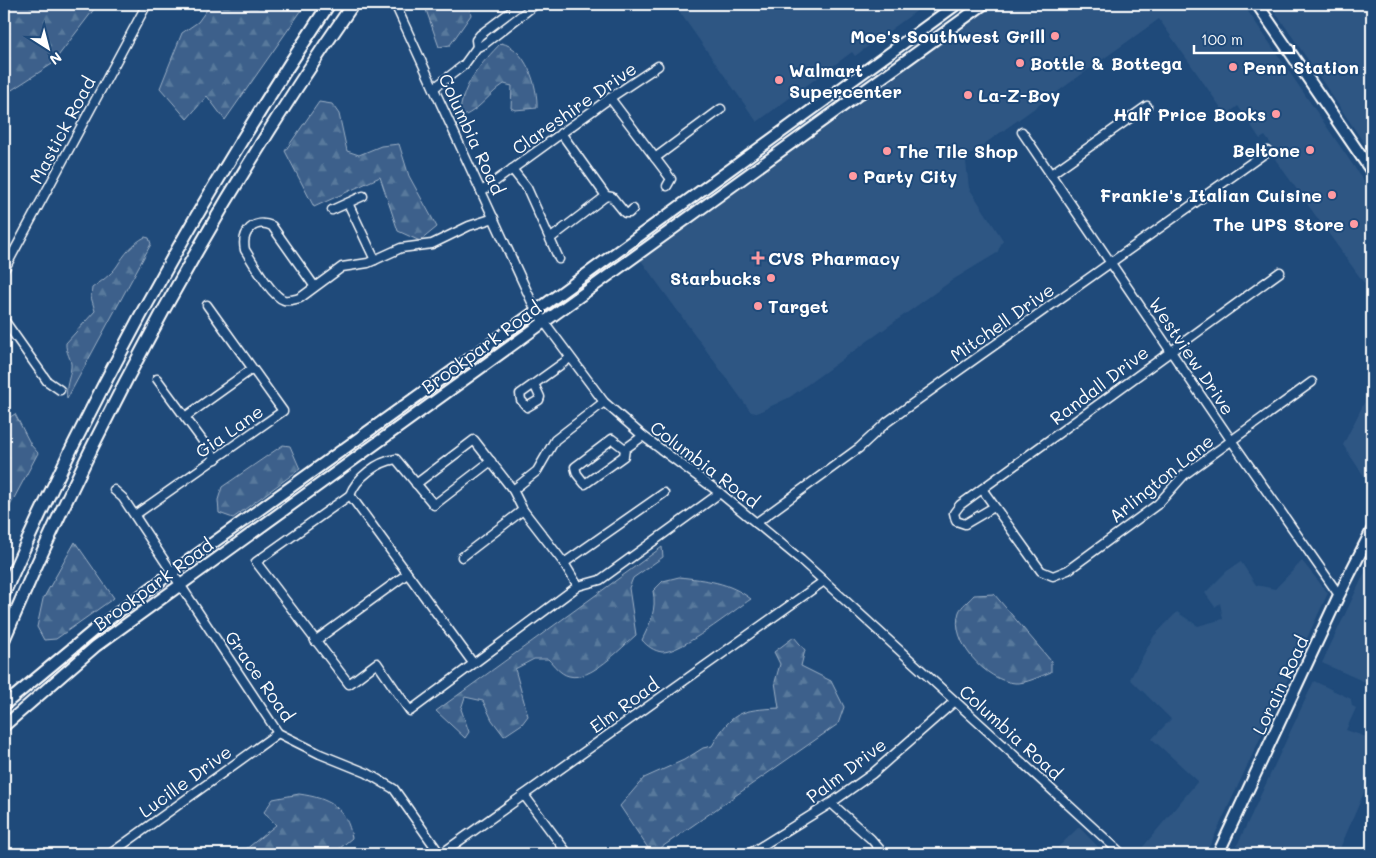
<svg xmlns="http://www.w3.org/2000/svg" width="1376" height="858" viewBox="0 0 1376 858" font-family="Mali,sans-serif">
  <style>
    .built { fill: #2e5683 }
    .forest { fill: url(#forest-firs); stroke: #9eb0c5 }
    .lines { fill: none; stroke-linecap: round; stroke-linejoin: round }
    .minor-casing { stroke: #fff; stroke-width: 11 }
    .major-casing { stroke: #fff; stroke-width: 14 }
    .highway-casing { stroke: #fff; stroke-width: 15 }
    .minor { stroke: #1f4a7a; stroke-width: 8 }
    .major { stroke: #1f4a7a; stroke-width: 10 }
    .highway { stroke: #1f4a7a; stroke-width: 11 }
    .poi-dot { fill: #ff9aa2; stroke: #1f4a7a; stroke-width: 2 }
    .labels { text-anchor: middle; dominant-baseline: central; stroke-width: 4; stroke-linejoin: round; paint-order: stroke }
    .poi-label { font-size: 18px; font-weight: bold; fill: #fff; stroke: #1f4a7a; text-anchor: start }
    .street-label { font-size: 18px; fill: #fff; stroke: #1f4a7a }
  </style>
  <defs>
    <pattern id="forest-firs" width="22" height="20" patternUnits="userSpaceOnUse" patternTransform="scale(1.25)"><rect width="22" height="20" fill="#3c618b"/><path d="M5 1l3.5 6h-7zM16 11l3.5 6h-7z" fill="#59799c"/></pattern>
  </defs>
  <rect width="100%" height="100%" fill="#1f4a7a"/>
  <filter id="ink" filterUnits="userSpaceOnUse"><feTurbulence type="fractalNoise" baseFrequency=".02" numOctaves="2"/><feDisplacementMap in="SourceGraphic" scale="10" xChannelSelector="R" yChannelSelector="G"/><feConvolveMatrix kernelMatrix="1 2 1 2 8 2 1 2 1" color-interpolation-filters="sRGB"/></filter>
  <g filter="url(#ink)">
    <g class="built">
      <polygon points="674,4 926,4 855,56 852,52 757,122"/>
      <polygon points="995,4 1243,4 1372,193 1372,294 1275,159 1279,155 1265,136 1260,139 1238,106 1226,115 1159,19 969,155 966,162 969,188 1003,240 997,253 954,279 790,397 757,413 751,412 640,259 730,193 745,185 901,74 906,65"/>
      <polygon points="1270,4 1372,4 1372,155 1306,57"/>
      <polygon points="1372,387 1372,488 1343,445"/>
      <polygon points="1372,557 1372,685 1322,663"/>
      <polygon points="1302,561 1328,593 1206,854 1137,854 1198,781 1152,739 1171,719 1130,679 1154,636 1177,612 1198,626 1223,619 1220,603 1215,607 1205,593 1227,571 1241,562 1256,585 1275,589"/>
      <polygon points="1314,681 1351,699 1352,706 1356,708 1346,730 1372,739 1372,774 1341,846 1336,854 1233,854"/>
      <polygon points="1079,827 1105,854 1051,854"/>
    </g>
    <g class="forest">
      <polygon points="4,4 98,4 52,64 4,95"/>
      <polygon points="211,4 306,4 225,120 207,96 187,119 160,88 182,33 198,22"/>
      <polygon points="424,4 469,4 471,15 450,45 439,47"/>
      <path d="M501,43C526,48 538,86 537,108L515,110L511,108L512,86L504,84C490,93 480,109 464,116L460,111C464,82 481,64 501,43Z"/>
      <polygon points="319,102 332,104 339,114 347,151 359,155 381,146 399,144 409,176 437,227 420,241 398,231 380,177 314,207 285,151"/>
      <path d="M145,237L149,238L151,244L67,399C65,386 70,379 71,367C72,359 65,352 66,343L95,311L91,297L92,288C100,282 111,275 117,266C124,255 133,243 145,237Z"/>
      <polygon points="15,414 31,445 38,453 4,517 4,421"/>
      <polygon points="283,445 290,446 300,469 233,518 219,513 218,500 222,487"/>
      <polygon points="75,542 114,598 56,639 44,640 37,627 43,599"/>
      <path d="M662,547L663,557L633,578L629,588L636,635C621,648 590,682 569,676C560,674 554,665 548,659H534L515,669L528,716L522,724L504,736L492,720L483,701L465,697L461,709L469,732L465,738L436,711Z"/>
      <path d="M679,577C706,580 729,582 751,599C733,611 681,653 662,652C654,651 647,646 642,640C650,624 657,609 653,591L663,581Z"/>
      <path d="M994,594L1051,661V672C1041,676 1025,684 1015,683C986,681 949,641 959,612C961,606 970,600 974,595Z"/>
      <path d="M794,637L805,650L801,666L831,681L844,707L838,724L652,854L620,806L644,778L684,760L703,748L712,746C732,711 741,710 779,708L775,682L780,664L774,652Z"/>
      <path d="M299,794C328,798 347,807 352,838L333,854H240L276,825L264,812L273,799Z"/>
    </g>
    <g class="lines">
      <defs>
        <g id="minor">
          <polyline points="395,4 536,311 604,402 643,436 720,493 801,560 1122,854"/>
          <polyline points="477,47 476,40 480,35 521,4"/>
          <polyline points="434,88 464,65 477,47 483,45 536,4"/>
          <polyline points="610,98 671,179 667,186"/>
          <polyline points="1022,132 1231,440 1339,595"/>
          <polyline points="655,158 721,109"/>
          <polyline points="512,169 527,188 559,259"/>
          <polyline points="1051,174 1147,106"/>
          <polyline points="482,191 610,98 658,66"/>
          <polyline points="606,196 612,197 625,213 629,213 633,209"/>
          <polyline points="348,203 375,260"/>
          <polyline points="332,210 363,196"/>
          <polyline points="551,238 606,196 561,133"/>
          <polyline points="4,270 147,4"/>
          <path d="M315,287L272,226C254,218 241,232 245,250C253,262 271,296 284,300C290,301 295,299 300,298L342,267L368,263L401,248L432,244L469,226L494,218"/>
          <polyline points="4,320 47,381 60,390"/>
          <polyline points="157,379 216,459"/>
          <polyline points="534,384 540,397 539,400 527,407 521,400 520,394 570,358"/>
          <polyline points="185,417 252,369"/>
          <polyline points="625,449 612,439 575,467 577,474 585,484 624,456 625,449 643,436"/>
          <path d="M491,461L434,505L396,459C377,462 357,477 350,495L256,562L349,684L377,663L410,711L578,586L600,580L720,493"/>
          <polyline points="416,484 474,440 513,490 523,510 564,563 578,586"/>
          <polyline points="982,489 1041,571 1053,576 1068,570 1158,504 1184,475 1312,382"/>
          <polyline points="114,490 123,498 278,733 320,754 367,773 394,789 440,854"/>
          <polyline points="513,490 537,471 555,440 604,402"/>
          <polyline points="350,495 473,663"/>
          <polyline points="994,507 965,524 956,521 954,513 960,505 1280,272"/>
          <polyline points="135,515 283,411 207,305"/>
          <polyline points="756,523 859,448 887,422 944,381 1268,151"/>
          <polyline points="462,557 523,510"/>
          <polyline points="564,563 664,493"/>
          <polyline points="315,641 407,574"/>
          <polyline points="524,795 568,854"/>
          <polyline points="831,803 871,839 884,854"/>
          <polyline points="110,854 278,733"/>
          <polyline points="441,854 824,581"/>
          <polyline points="749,854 831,803 872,774 955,701"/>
        </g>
        <g id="major">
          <polyline points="1257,4 1372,172"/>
          <polyline points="4,705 93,631 171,573 536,311 957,4"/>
          <polyline points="4,726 96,646 984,4"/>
          <polyline points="1218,854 1339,595 1372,530"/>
        </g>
        <g id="highway">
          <path d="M4,593C95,387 204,191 329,4"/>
          <path d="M4,639C99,416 215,203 353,4"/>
        </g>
      </defs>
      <use href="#minor" class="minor-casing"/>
      <use href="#major" class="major-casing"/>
      <use href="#highway" class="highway-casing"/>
      <use href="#minor" class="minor"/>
      <use href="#major" class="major"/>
      <use href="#highway" class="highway"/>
    </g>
  </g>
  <g class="poi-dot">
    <circle cx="1055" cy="36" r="5"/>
    <circle cx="1020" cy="63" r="5"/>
    <circle cx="1233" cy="67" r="5"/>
    <circle cx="779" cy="80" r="5"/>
    <circle cx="968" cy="95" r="5"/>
    <circle cx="1276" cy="114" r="5"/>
    <circle cx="1310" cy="150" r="5"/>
    <circle cx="887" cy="151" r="5"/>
    <circle cx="853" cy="176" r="5"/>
    <circle cx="1332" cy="195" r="5"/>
    <circle cx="1354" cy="224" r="5"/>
    <path d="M755.5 250.5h5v5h5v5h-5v5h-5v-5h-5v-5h5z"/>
    <circle cx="771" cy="278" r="5"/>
    <circle cx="758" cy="306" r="5"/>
  </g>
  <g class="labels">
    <g class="poi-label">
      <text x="1045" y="36" text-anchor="end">Moe's Southwest Grill</text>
      <text x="1030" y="63">Bottle &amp; Bottega</text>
      <text x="1243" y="67">Penn Station</text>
      <text x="789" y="70">Walmart<tspan x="789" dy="21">Supercenter</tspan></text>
      <text x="978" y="95">La-Z-Boy</text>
      <text x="1266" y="114" text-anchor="end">Half Price Books</text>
      <text x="1300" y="150" text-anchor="end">Beltone</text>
      <text x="897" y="151">The Tile Shop</text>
      <text x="863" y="176">Party City</text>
      <text x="1322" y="195" text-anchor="end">Frankie's Italian Cuisine</text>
      <text x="1344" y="224" text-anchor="end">The UPS Store</text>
      <text x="768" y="258">CVS Pharmacy</text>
      <text x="761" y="278" text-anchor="end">Starbucks</text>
      <text x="768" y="306">Target</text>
    </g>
    <g class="street-label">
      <text transform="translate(574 108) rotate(-35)">Clareshire Drive</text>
      <text transform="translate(62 130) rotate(-62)">Mastick Road</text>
      <text transform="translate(472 134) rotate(65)">Columbia Road</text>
      <text transform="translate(1002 322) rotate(-35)">Mitchell Drive</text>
      <text transform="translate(481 347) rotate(-36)">Brookpark Road</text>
      <text transform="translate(1192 356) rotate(56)">Westview Drive</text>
      <text transform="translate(1099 385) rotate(-37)">Randall Drive</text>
      <text transform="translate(229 431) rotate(-35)">Gia Lane</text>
      <text transform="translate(705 464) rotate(37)">Columbia Road</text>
      <text transform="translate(1161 478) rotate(-39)">Arlington Lane</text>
      <text transform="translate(153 584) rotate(-36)">Brookpark Road</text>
      <text transform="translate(260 676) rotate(55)">Grace Road</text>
      <text transform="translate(1280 685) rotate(-65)">Lorain Road</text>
      <text transform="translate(624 705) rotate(-36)">Elm Road</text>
      <text transform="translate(1011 732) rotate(42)">Columbia Road</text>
      <text transform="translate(846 770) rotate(-37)">Palm Drive</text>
      <text transform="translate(185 781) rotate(-36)">Lucille Drive</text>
    </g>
  </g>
  <rect width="1376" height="858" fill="none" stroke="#1f4a7a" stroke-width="20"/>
  <rect x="10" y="10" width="1356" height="838" fill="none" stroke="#fff" stroke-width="2" filter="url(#ink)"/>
  <g transform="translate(48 48) rotate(144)" stroke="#1f4a7a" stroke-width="4" paint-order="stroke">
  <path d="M0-4L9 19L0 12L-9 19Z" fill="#ffffff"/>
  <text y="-8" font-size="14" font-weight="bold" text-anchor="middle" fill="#ffffff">N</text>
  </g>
  <path d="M1194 45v8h100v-8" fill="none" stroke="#ffffff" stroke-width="2.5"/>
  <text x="1201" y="45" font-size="15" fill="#ffffff" stroke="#1f4a7a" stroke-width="4" paint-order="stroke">100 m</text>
</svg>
